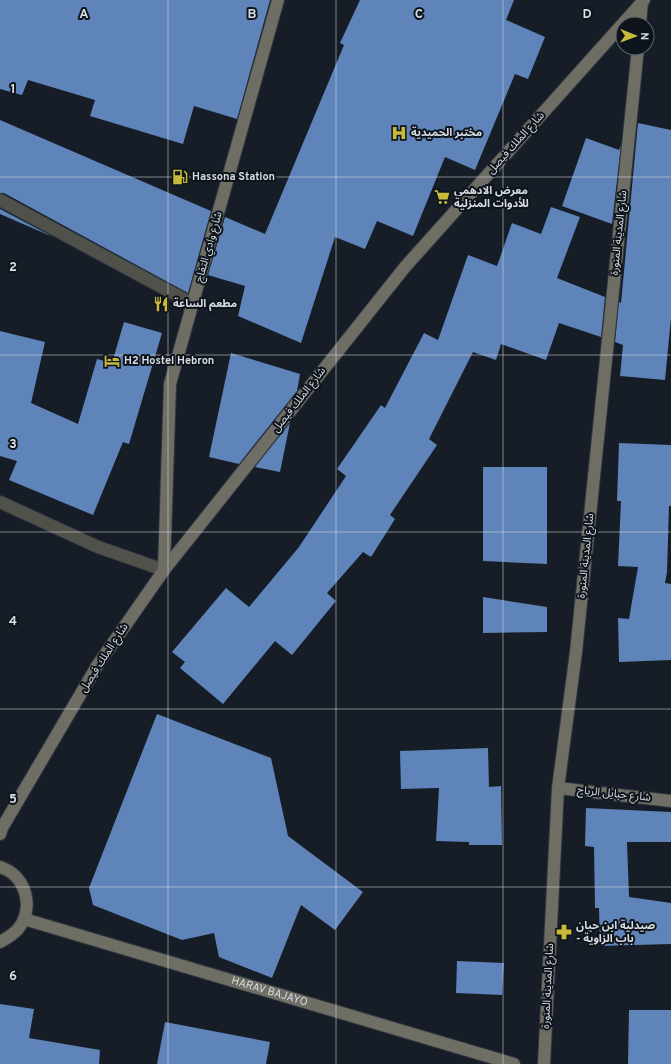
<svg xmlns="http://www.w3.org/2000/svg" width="671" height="1064" viewBox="0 0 671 1064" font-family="Overpass,'Noto Sans Arabic',sans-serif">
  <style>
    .building { fill: #5f84b9 }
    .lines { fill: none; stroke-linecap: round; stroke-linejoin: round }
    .street-casing { stroke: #313840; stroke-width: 14 }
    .secondary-casing { stroke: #313840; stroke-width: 14 }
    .street { stroke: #51514b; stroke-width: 12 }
    .secondary { stroke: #6f6e65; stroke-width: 12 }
    .grid { fill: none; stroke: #d7dce2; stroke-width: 1; stroke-opacity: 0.55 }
    .labels { text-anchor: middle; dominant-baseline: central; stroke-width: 4; stroke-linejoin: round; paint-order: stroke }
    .poi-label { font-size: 11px; font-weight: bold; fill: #d7dce2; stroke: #0e141c; text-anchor: start }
    .street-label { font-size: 11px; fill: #d7dce2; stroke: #0e141c }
    .grid-label { font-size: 13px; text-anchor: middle; font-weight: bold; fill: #d7dce2; stroke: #0e141c; stroke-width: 4; stroke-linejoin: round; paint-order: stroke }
  </style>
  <rect width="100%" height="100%" fill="#161d26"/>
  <g class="building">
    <polygon points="0,0 270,0 237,119 194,106 183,144 90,116 95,100 28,80 22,95 0,89"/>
    <polygon points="360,0 514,0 506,20 545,37 528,79 515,74 475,170 445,157 413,236 377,221 365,249 335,237 301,343 238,316 245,286 208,275 225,217 265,234 344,45 340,43"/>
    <polygon points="0,120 211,211 188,293 4,193 0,193"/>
    <polygon points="638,123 671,130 671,318 665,380 620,376 623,345 615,342 619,302 621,303"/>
    <polygon points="586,138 619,150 621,145 612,224 562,206"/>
    <polygon points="551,207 580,217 557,278 605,297 601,337 559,323 546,360 501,344 496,360 473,352 429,439 437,445 390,515 395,519 371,557 363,552 327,593 336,601 292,655 275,641 223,704 180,668 185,662 172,652 226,588 249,607 299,547 346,476 337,469 381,405 385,408 424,333 438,340 468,255 497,266 512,223 541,234"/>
    <polygon points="0,209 53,237 0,214"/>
    <polygon points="124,322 162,333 129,444 123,442 93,515 9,480 17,461 0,456 0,331 45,342 31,403 78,424 97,359 112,363"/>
    <polygon points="231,353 300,374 297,391 239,464 209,457"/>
    <polygon points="290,423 280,472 255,467"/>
    <polygon points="619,443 671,445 671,506 669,506 667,572 665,583 671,584 671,660 619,662 618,618 629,619 638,567 618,566 621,501 617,501"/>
    <polygon points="483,467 547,467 547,564 483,561"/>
    <polygon points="483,597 547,607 547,632 483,633"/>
    <polygon points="157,714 271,758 288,836 363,892 335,930 301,905 272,978 219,957 214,933 182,940 93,905 89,888"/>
    <polygon points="488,748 489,787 501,786 502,845 469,845 469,842 436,841 439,788 401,789 400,751"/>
    <polygon points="586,808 671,812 671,842 627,842 629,897 671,903 671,944 600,946 599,908 595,908 594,847 585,846"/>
    <polygon points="457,961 504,963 502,995 456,993"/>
    <polygon points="0,1004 34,1009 29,1038 100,1050 99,1064 0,1064"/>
    <polygon points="629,1010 671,1010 671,1064 628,1064"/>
    <polygon points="165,1022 270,1042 266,1064 157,1064"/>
  </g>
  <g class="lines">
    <defs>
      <g id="street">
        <polyline points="0,200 193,304"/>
        <polyline points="0,502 98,547 164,570"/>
      </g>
      <g id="secondary">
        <polyline points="640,24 642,2"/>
        <polyline points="164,570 170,384 278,0"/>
        <polyline points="558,788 671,801"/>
        <polyline points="0,834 2,828 97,666 164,570 405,267 644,0"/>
        <path d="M0,867C26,875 35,908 18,929C13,935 7,938 0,942"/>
        <path id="s1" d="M24,919L514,1064"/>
        <polyline points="544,1064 558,788 576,652 638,48"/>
      </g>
    </defs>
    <use href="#street" class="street-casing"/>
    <use href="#secondary" class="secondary-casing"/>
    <use href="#street" class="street"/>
    <use href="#secondary" class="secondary"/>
  </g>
  <path class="grid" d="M168,0V1064M336,0V1064M503,0V1064M0,177H671M0,355H671M0,532H671M0,709H671M0,887H671"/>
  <defs>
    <symbol id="hospital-bare" viewBox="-9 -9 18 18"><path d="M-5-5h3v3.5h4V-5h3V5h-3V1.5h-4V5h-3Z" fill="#caba3a" stroke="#0e141c" stroke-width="2.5" paint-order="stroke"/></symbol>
    <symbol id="fuel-bare" viewBox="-9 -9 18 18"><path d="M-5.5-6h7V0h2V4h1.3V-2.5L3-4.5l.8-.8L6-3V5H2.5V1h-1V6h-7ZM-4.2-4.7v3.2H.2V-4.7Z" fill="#caba3a" stroke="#0e141c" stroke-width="2.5" paint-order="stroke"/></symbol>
    <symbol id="supermarket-bare" viewBox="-9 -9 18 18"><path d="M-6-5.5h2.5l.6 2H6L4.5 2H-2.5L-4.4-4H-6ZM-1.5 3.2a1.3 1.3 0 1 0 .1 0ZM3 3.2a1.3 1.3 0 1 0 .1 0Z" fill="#caba3a" stroke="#0e141c" stroke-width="2.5" paint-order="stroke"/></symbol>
    <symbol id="restaurant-bare" viewBox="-9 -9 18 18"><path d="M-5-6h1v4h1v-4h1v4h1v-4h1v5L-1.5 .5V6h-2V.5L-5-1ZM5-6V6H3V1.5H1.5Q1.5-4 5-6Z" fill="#caba3a" stroke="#0e141c" stroke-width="2.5" paint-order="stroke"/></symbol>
    <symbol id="hotel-bare" viewBox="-9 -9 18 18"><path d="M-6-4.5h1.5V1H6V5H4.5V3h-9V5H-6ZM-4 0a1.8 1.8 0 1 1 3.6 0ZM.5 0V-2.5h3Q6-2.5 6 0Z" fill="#caba3a" stroke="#0e141c" stroke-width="2.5" paint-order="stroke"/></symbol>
    <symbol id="pharmacy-bare" viewBox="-9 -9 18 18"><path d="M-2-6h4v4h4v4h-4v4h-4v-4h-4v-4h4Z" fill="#caba3a" stroke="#0e141c" stroke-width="2.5" paint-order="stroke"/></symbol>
  </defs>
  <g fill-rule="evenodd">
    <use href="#hospital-bare" x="388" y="122" width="22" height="22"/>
    <use href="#fuel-bare" x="169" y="166" width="22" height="22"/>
    <use href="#supermarket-bare" x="431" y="186" width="22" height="22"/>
    <use href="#restaurant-bare" x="150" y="293" width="22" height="22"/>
    <use href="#hotel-bare" x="101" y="350" width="22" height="22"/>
    <use href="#pharmacy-bare" x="553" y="921" width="22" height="22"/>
  </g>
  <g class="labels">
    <g class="poi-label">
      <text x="411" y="133">مختبر الحميدية</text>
      <text x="192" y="177">Hassona Station</text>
      <text x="454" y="191">معرض الادهمي<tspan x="454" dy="13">للأدوات المنزلية</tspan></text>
      <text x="173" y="304">مطعم الساعة</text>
      <text x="124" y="361">H2 Hostel Hebron</text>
      <text x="576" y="926">صيدلية ابن حيان<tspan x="576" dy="13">- باب الزاوية</tspan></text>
    </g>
    <g class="street-label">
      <text transform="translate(516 143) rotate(-48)">شارع الملك فيصل</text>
      <text transform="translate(619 233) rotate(-84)">شارع المدينة المنورة</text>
      <text transform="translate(209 247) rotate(-74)">شارع وادي التفاح</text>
      <text transform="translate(299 400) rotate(-52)">شارع الملك فيصل</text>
      <text transform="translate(586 556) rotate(-84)">شارع المدينة المنورة</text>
      <text transform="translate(104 658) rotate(-57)">شارع الملك فيصل</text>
      <text transform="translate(614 794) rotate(6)">شارع حبايل الرياح</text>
      <text transform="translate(548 986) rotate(-87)">شارع المدينة المنورة</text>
      <text stroke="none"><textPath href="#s1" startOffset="256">HARAV BAJAYO</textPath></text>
    </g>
  </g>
  <g class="grid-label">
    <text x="84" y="18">A</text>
    <text x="252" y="18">B</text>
    <text x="419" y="18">C</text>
    <text x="587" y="18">D</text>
    <text x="13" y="93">1</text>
    <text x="13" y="271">2</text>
    <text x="13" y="448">3</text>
    <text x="13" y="625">4</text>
    <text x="13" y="803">5</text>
    <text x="13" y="980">6</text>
  </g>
  <g transform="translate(635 36) rotate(91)"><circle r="19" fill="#0e141c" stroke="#5e646b"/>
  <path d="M0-3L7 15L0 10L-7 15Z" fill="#caba3a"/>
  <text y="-6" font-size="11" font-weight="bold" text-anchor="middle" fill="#d7dce2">N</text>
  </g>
</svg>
